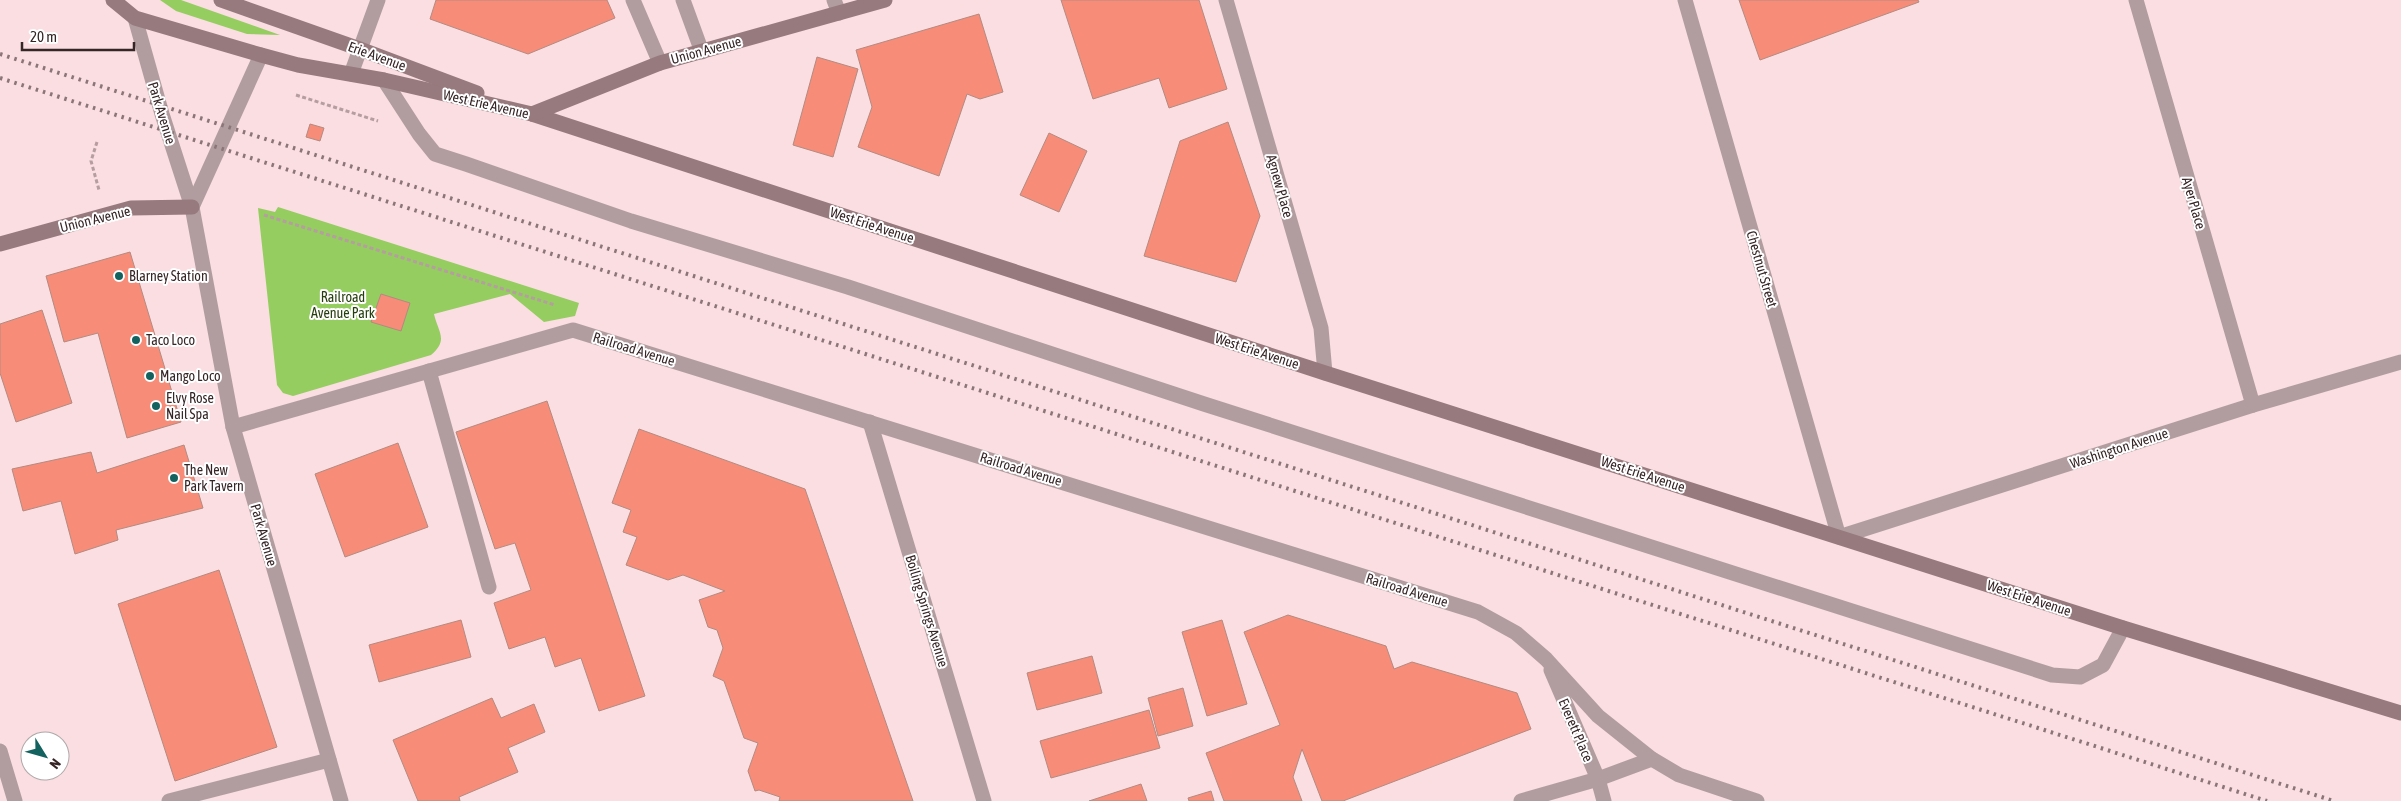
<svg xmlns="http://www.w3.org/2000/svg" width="2401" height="801" viewBox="0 0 2401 801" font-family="'Asap Condensed',sans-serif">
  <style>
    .green { fill: #95cd61 }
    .building { fill: #f78d79; stroke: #b38a81 }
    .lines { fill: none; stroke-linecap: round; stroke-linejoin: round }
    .path { stroke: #b59da0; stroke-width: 3; stroke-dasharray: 4 2.5; stroke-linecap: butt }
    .lane { stroke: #b19d9f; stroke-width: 15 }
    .street { stroke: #b19d9f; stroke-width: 15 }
    .secondary { stroke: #977a7d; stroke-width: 15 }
    .rail { stroke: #8b7578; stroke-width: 4; stroke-dasharray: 2.5 5; stroke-linecap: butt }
    .poi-dot { fill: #136260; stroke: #fff; stroke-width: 2 }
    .labels { text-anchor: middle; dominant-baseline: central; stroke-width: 4; stroke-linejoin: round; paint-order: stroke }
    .street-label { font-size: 14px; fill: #362527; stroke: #fff }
    .poi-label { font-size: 14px; fill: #362527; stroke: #fff; text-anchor: start }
    .park-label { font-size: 14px; fill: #263d0c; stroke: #fff }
  </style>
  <rect width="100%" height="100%" fill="#fadee1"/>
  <g class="green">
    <polygon points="160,0 181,0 280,35 247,34 176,11"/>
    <path d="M278,207L579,303L575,316L544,322L510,294L434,314C438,332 449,340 431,355L293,396L283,393L277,385L258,208L275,212Z"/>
  </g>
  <g class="building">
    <polygon points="436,0 607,0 615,18 528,54 430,19"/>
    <polygon points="1061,0 1199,0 1227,89 1169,108 1159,78 1093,99"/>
    <polygon points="1739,0 1918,0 1919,2 1760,60"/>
    <polygon points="979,14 1003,92 980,99 967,94 939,176 858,147 872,107 856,50"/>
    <polygon points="817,57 858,69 833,157 793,145"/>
    <polygon points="1228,122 1260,216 1236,282 1144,256 1180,141"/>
    <polygon points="310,124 324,128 320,141 306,137"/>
    <polygon points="1049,133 1087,151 1059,212 1020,195"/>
    <polygon points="130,252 181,422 127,438 98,333 64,342 46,276"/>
    <polygon points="381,294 410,303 401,331 371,322"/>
    <polygon points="42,310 72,403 16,422 0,373 0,324"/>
    <polygon points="547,401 645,696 599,711 581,658 555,667 545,637 509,649 494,603 531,590 515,543 495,549 456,432"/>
    <polygon points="639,429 805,489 913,801 779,801 780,797 759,790 755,791 748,771 758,743 744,738 724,681 713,676 723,648 717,630 708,627 699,600 725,591 683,575 668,580 626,565 637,537 623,532 631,510 612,503"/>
    <polygon points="398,443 428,527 345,557 315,474"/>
    <polygon points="184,445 203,508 116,530 118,540 75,554 61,501 23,511 12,469 91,452 97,473"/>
    <polygon points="219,570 277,747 175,781 118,604"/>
    <polygon points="1288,615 1386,646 1394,669 1412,662 1517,693 1531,729 1343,801 1322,801 1302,749 1293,777 1302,801 1224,801 1206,753 1280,725 1244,632"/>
    <polygon points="461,620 471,657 379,682 369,645"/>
    <polygon points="1222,620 1247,704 1207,716 1182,632"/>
    <polygon points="1092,656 1102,693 1037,710 1027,673"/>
    <polygon points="1183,688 1193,726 1158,736 1148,698"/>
    <polygon points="492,698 501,718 534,704 545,732 508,748 518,772 459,797 460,801 418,801 393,740"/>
    <polygon points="1149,710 1160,748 1051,778 1040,741"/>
    <polygon points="1141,784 1147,801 1089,801"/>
    <polygon points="1211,791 1214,801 1189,801 1188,798"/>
  </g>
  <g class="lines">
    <g class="path">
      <polyline points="296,95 378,121"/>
      <polyline points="97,142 91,161 99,190"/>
      <polyline points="264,215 555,305"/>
    </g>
    <g class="lane">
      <polyline points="633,0 660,63"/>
      <polyline points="683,0 702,52"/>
      <polyline points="834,0 839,13"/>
      <polyline points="351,74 378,0"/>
      <polyline points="384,80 419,134 435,154 466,164 631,221 848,287 1204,404 2052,675 2080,677 2103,665 2123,628"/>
      <polyline points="429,371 489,587"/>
      <polyline points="0,751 15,801"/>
      <polyline points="169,801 329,760"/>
    </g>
    <g class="street">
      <polyline points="1226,0 1321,328 1325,373"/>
      <polyline points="1685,0 1839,537 2253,405 2401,362"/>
      <polyline points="2136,0 2253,405"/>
      <polyline points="135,18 162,114 192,207 233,427 341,801"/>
      <polyline points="192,207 261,55"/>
      <polyline points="870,422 984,801"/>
      <polyline points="233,427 573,330 1478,612 1516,633 1546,659 1598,716 1652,759 1679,775 1757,801"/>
      <polyline points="1551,670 1598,779 1604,801"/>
      <polyline points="1521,801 1598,779 1652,759"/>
    </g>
    <g class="secondary">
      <polyline points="113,0 135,18 261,55 298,65 384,80 532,114 1325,373 2123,628 2401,713"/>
      <polyline points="221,0 360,49 477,93"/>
      <polyline points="532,114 660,63 885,0"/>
      <polyline points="0,244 131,208 192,207"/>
    </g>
    <g class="rail">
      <polyline points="0,54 2334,801"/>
      <polyline points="0,78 2267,801"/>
    </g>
  </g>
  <g class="poi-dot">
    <circle cx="119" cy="276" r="5"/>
    <circle cx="136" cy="340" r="5"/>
    <circle cx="150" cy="376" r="5"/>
    <circle cx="156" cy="406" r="5"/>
    <circle cx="174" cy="478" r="5"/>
  </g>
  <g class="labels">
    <g class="street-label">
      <text transform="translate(706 50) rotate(-15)">Union Avenue</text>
      <text transform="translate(377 56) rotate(20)">Erie Avenue</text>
      <text transform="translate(486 104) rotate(13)">West Erie Avenue</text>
      <text transform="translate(162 113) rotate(73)">Park Avenue</text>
      <text transform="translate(1280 186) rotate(74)">Agnew Place</text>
      <text transform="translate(2194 203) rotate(74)">Ayer Place</text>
      <text transform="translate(95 219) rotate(-14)">Union Avenue</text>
      <text transform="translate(872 225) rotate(18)">West Erie Avenue</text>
      <text transform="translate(1762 269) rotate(74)">Chestnut Street</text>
      <text transform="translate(634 349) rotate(17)">Railroad Avenue</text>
      <text transform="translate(1257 351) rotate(18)">West Erie Avenue</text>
      <text transform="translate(2119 448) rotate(-18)">Washington Avenue</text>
      <text transform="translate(1021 469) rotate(17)">Railroad Avenue</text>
      <text transform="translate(1643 474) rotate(18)">West Erie Avenue</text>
      <text transform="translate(264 535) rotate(74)">Park Avenue</text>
      <text transform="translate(1407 590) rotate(17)">Railroad Avenue</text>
      <text transform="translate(2029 598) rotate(18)">West Erie Avenue</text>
      <text transform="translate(927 611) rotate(73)">Boiling Springs Avenue</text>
      <text transform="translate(1576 730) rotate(67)">Everett Place</text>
    </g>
    <g class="poi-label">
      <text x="129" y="276">Blarney Station</text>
      <text x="146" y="340">Taco Loco</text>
      <text x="160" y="376">Mango Loco</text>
      <text x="166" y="398">Elvy Rose<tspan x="166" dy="16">Nail Spa</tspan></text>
      <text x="184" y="470">The New<tspan x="184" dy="16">Park Tavern</tspan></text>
    </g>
    <g class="park-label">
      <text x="343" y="297">Railroad<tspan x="343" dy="16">Avenue Park</tspan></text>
    </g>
  </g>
  <g transform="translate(45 756) rotate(127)"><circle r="24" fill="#ffffff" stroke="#afa8a9"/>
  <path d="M0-4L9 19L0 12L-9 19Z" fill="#136260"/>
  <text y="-8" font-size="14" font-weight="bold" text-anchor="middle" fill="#362527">N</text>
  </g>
  <path d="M22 42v8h112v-8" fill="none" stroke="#362527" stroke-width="2.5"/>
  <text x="30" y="42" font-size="15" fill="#362527" stroke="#ffffff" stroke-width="4" paint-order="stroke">20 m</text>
</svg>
